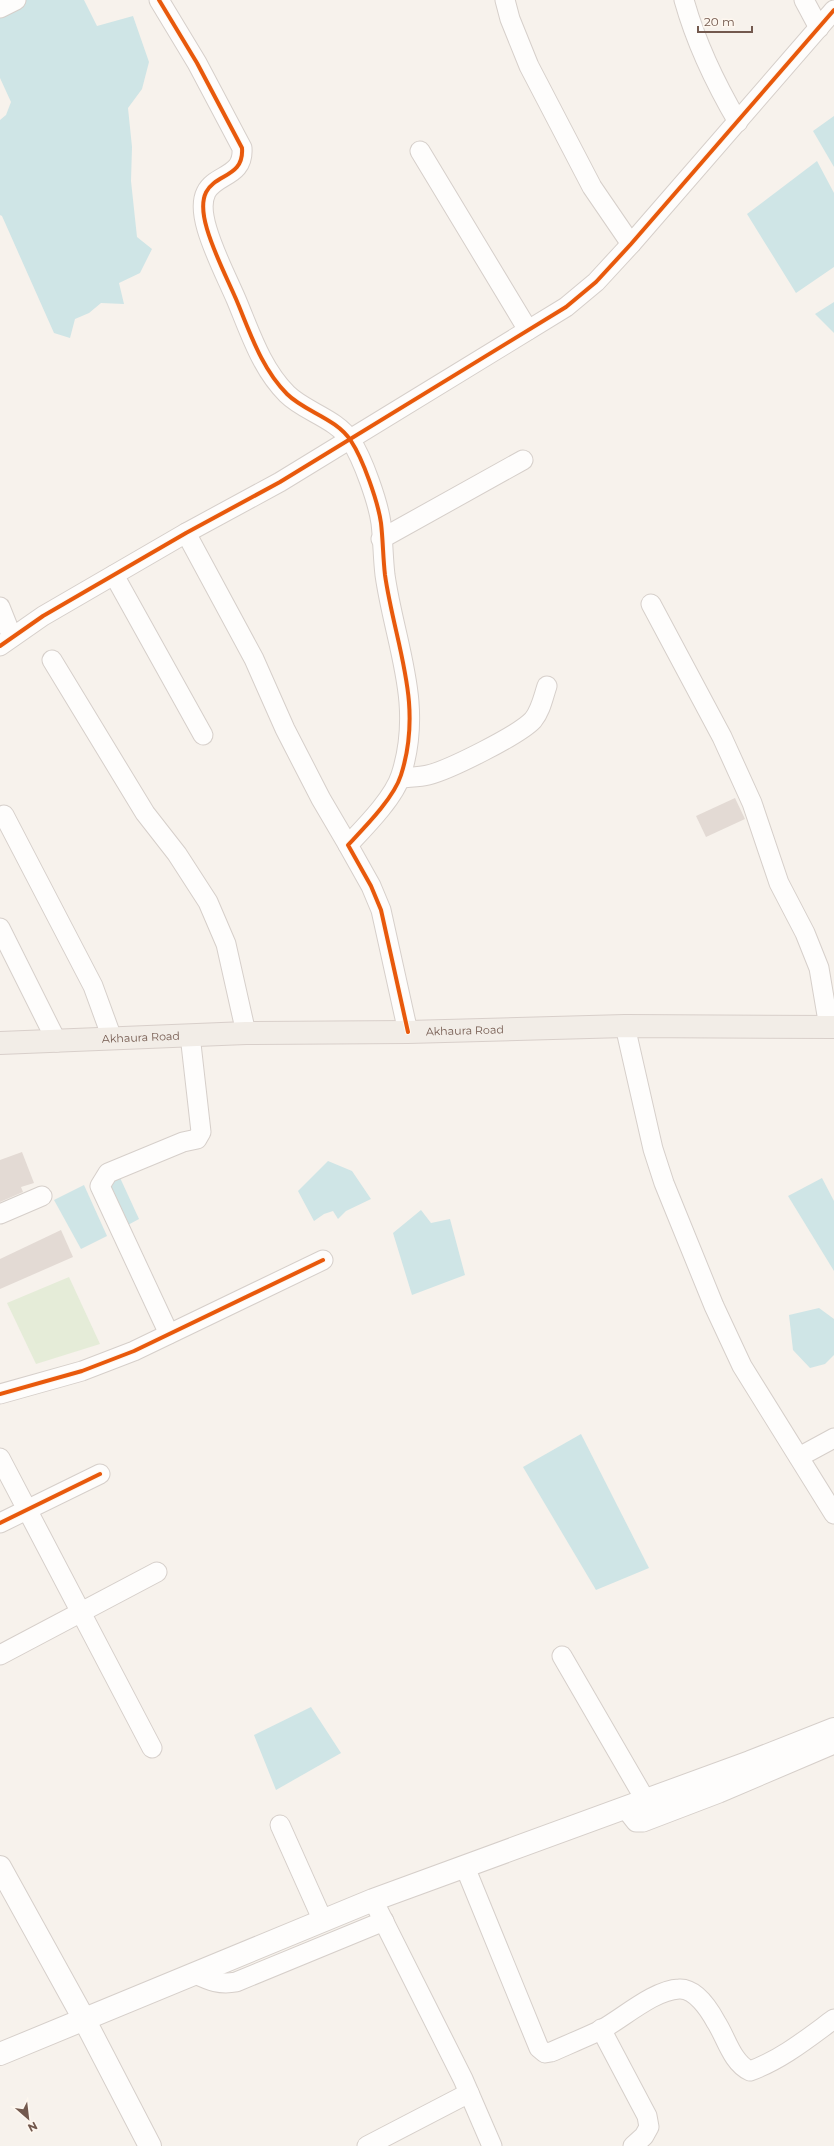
<svg xmlns="http://www.w3.org/2000/svg" width="834" height="2146" viewBox="0 0 834 2146" font-family="Montserrat,sans-serif">
  <style>
    .green { fill: #e5ecd8 }
    .water { fill: #cfe5e6 }
    .building { fill: #e3dad4 }
    .lines { fill: none; stroke-linecap: round; stroke-linejoin: round }
    .minor-casing { stroke: #d6cfca; stroke-width: 21 }
    .tertiary-casing { stroke: #d6cfca; stroke-width: 24 }
    .primary-casing { stroke: #d8cfca; stroke-width: 24 }
    .minor { stroke: #fefdfc; stroke-width: 19 }
    .tertiary { stroke: #fefdfc; stroke-width: 22 }
    .primary { stroke: #f2ede7; stroke-width: 22 }
    .cycleway-casing { stroke: #fef7ef; stroke-width: 6 }
    .cycleway { stroke: #e8590c; stroke-width: 4 }
    .labels { text-anchor: middle; dominant-baseline: central; stroke-width: 4; stroke-linejoin: round; paint-order: stroke }
    .street-label { font-size: 11px; fill: #73594e; stroke: #fef7ef }
  </style>
  <rect width="100%" height="100%" fill="#f7f2ec"/>
  <polygon class="green" points="69,1277 100,1344 36,1364 7,1303"/>
  <g class="water">
    <polygon points="26,0 84,0 97,26 133,16 149,62 142,89 128,108 132,147 131,181 137,237 152,249 140,273 119,283 124,304 101,303 89,313 75,319 70,338 54,333 2,216 0,215 0,120 6,115 11,102 0,78 0,13"/>
    <polygon points="834,116 834,167 813,131"/>
    <polygon points="817,161 834,193 834,267 796,293 747,214"/>
    <polygon points="834,302 834,333 815,314"/>
    <polygon points="328,1161 352,1171 371,1199 346,1211 338,1219 333,1211 324,1214 314,1221 298,1191"/>
    <polygon points="116,1169 139,1219 115,1232 91,1183"/>
    <polygon points="822,1178 834,1201 834,1271 788,1196"/>
    <polygon points="84,1185 107,1236 81,1249 54,1200"/>
    <polygon points="421,1210 431,1223 450,1219 465,1275 412,1295 393,1233"/>
    <polygon points="819,1308 834,1319 834,1355 825,1364 810,1368 793,1350 789,1315"/>
    <polygon points="581,1434 649,1568 596,1590 523,1467"/>
    <polygon points="311,1707 341,1753 276,1790 254,1735"/>
  </g>
  <g class="building">
    <polygon points="735,798 745,819 706,837 696,816"/>
    <polygon points="22,1152 34,1183 21,1187 23,1192 0,1202 0,1160"/>
    <polygon points="61,1230 73,1257 0,1289 0,1259"/>
  </g>
  <g class="lines">
    <defs>
      <g id="minor">
        <path d="M159,0L197,63L242,148C245,189 188,165 207,229C214,253 226,276 236,299C250,332 261,368 287,394C305,412 336,418 351,441C363,459 378,502 381,523C383,540 383,558 385,575C395,645 424,703 401,775C394,798 364,828 348,845L371,886L381,910L408,1032"/>
        <polyline points="505,0 510,19 529,66 592,187 631,244"/>
        <path d="M684,0C696,43 715,83 738,122"/>
        <polyline points="804,0 819,28"/>
        <polyline points="0,8 16,0"/>
        <polyline points="420,151 528,330"/>
        <polyline points="186,533 254,659 285,729 321,799 348,845"/>
        <polyline points="381,539 523,460"/>
        <polyline points="114,575 203,735"/>
        <polyline points="651,604 722,737 752,803 779,883 805,933 819,968 829,1027"/>
        <polyline points="0,607 12,637"/>
        <polyline points="0,646 43,616 186,533 280,482 566,307 596,282 631,244 834,10"/>
        <polyline points="52,660 145,813 177,854 208,902 226,944 246,1033"/>
        <path d="M401,778C410,777 420,777 428,775C449,770 519,735 533,720C541,710 543,698 547,686"/>
        <polyline points="4,815 93,986 112,1038"/>
        <polyline points="0,928 57,1042"/>
        <polyline points="625,1026 653,1149 664,1183 714,1306 742,1366 834,1514"/>
        <polyline points="0,1214 42,1196"/>
        <polyline points="169,1334 100,1186 108,1173 183,1142 197,1139 201,1132 190,1035"/>
        <polyline points="0,1394 82,1371 134,1351 323,1260"/>
        <polyline points="799,1457 834,1438"/>
        <polyline points="0,1458 152,1748"/>
        <polyline points="0,1523 100,1474"/>
        <polyline points="0,1655 157,1572"/>
        <polyline points="562,1656 646,1801"/>
        <polyline points="625,1808 636,1822 643,1822 719,1793 834,1744"/>
        <polyline points="280,1825 323,1921"/>
        <path d="M465,1867L539,2048L545,2053L551,2052C567,2045 584,2038 601,2030C623,2018 654,1990 679,1989C695,1988 709,2009 716,2022C726,2037 732,2063 750,2071C781,2060 808,2038 834,2019"/>
        <polyline points="373,1900 463,2079 492,2146"/>
        <path d="M195,1974C210,1981 220,1985 236,1982L384,1921"/>
        <polyline points="601,2029 647,2116 649,2127 644,2136 633,2146"/>
        <polyline points="367,2146 469,2093"/>
      </g>
      <g id="tertiary">
        <polyline points="0,1867 84,2019 150,2146"/>
        <polyline points="0,2054 373,1900 750,1762 834,1729"/>
      </g>
      <g id="primary">
        <path id="s1" d="M0,1043L246,1033L408,1032L625,1026L834,1027"/>
      </g>
    </defs>
    <use href="#minor" class="minor-casing"/>
    <use href="#tertiary" class="tertiary-casing"/>
    <use href="#primary" class="primary-casing"/>
    <use href="#minor" class="minor"/>
    <use href="#tertiary" class="tertiary"/>
    <use href="#primary" class="primary"/>
    <defs>
      <g id="cycleway">
        <path d="M159,0L197,63L242,148C245,189 188,165 207,229C214,253 226,276 236,299C250,332 261,368 287,394C305,412 336,418 351,441C363,459 378,502 381,523C383,540 383,558 385,575C395,645 424,703 401,775C394,798 364,828 348,845L371,886L381,910L408,1032"/>
        <polyline points="0,646 43,616 186,533 280,482 566,307 596,282 631,244 834,10"/>
        <polyline points="0,1394 82,1371 134,1351 323,1260"/>
        <polyline points="0,1523 100,1474"/>
      </g>
    </defs>
    <use href="#cycleway" class="cycleway-casing"/>
    <use href="#cycleway" class="cycleway"/>
  </g>
  <g class="labels">
    <g class="street-label">
      <text stroke="none"><textPath href="#s1" startOffset="465">Akhaura Road</textPath></text>
      <text stroke="none"><textPath href="#s1" startOffset="141">Akhaura Road</textPath></text>
    </g>
  </g>
  <g transform="translate(28 2118) rotate(152)" stroke="#fef7ef" stroke-width="3" paint-order="stroke">
  <path d="M0-3L7 15L0 10L-7 15Z" fill="#73594e"/>
  <text y="-6" font-size="11" font-weight="bold" text-anchor="middle" fill="#73594e">N</text>
  </g>
  <path d="M698 26v6h54v-6" fill="none" stroke="#73594e" stroke-width="2"/>
  <text x="704" y="26" font-size="12" fill="#73594e" stroke="#fef7ef" stroke-width="3" paint-order="stroke">20 m</text>
</svg>
